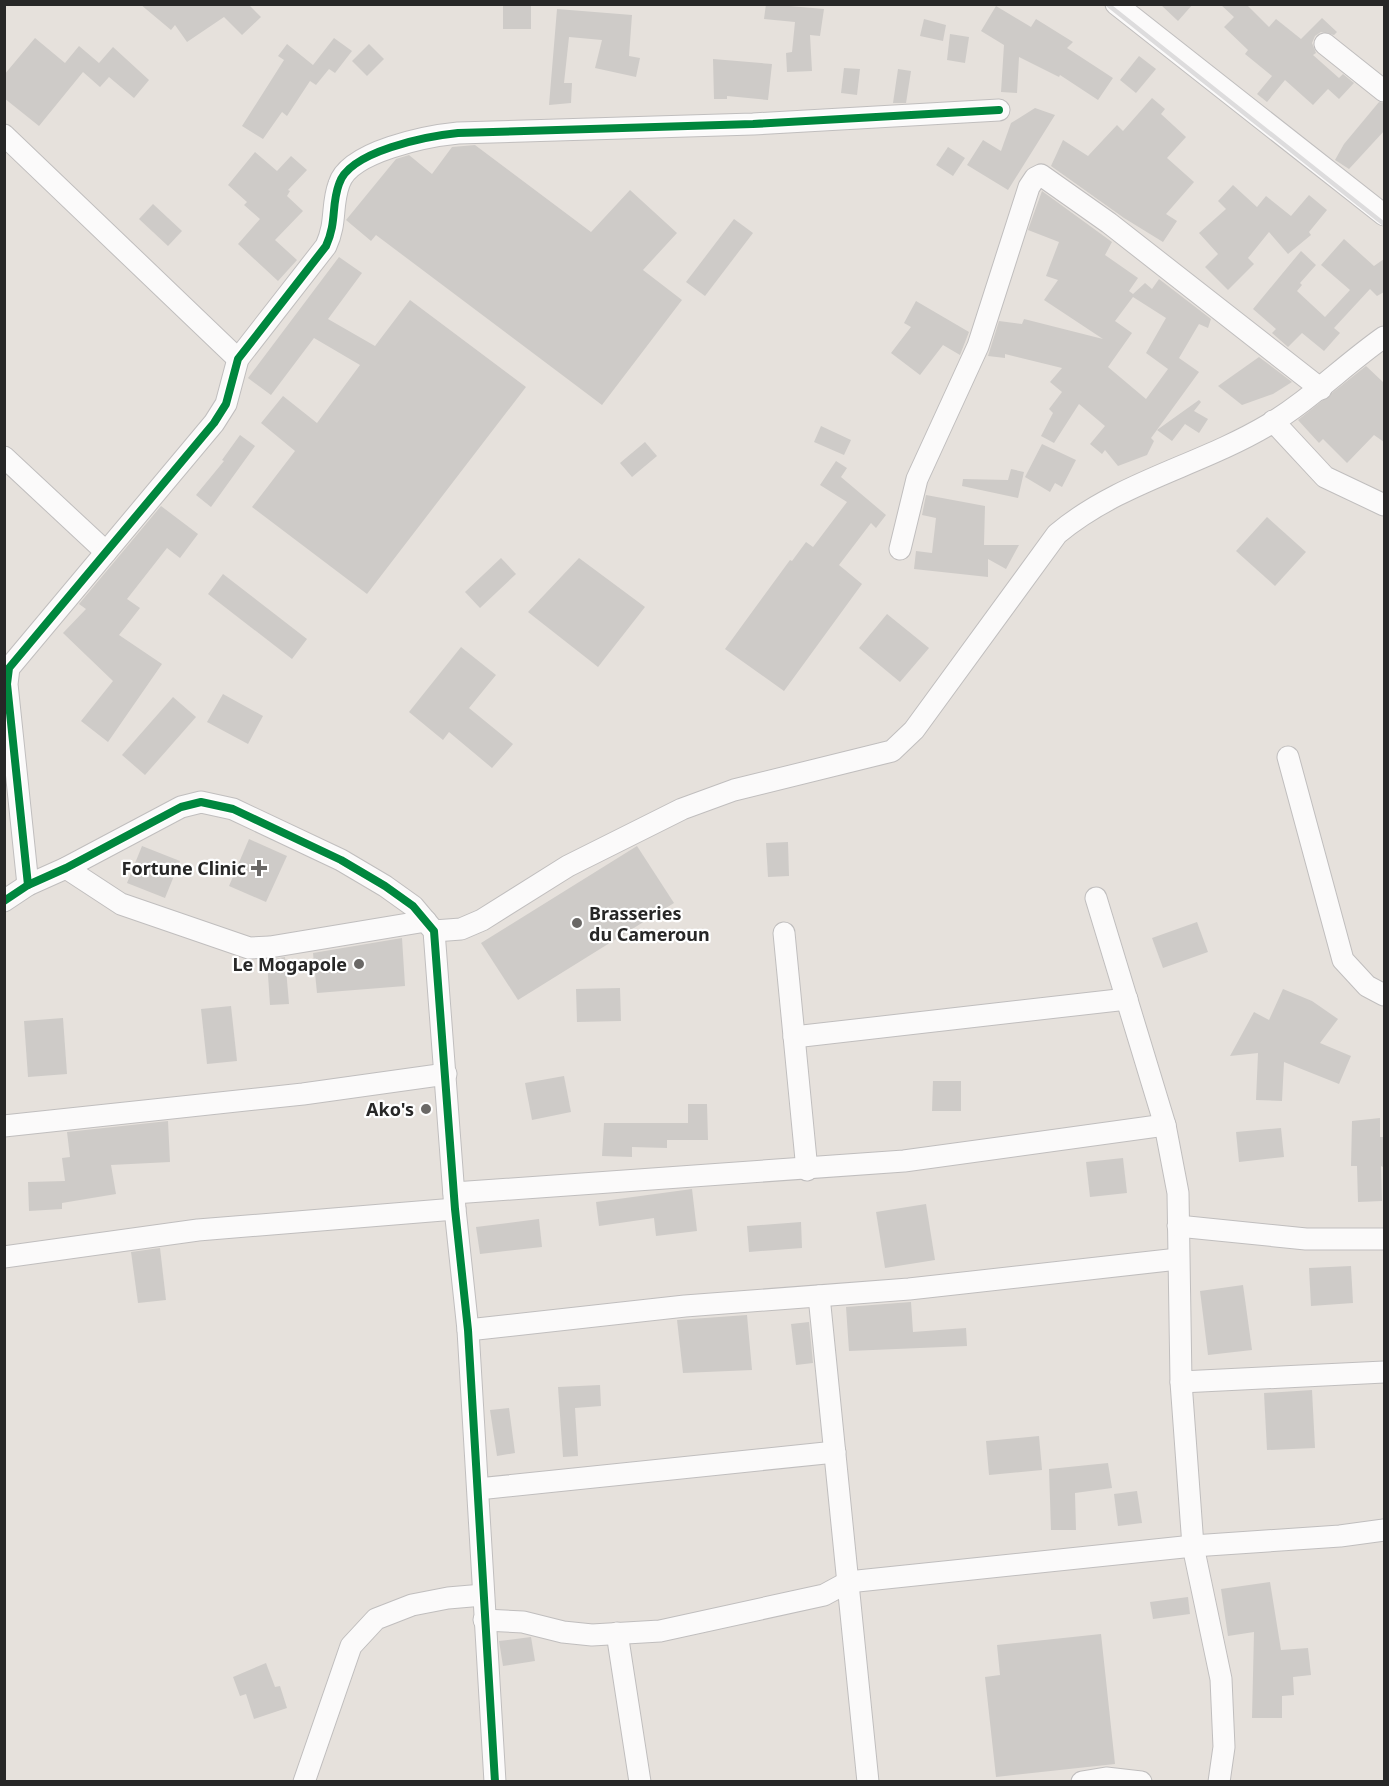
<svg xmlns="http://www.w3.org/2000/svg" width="1389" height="1786" viewBox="0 0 1389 1786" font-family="'Noto Sans',sans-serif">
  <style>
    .building { fill: #cecbc8; fill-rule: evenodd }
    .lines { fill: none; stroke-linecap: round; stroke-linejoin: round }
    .street-casing { stroke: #c0bebe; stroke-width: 23 }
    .street { stroke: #fbfafa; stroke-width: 21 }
    .rail { stroke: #dddcdd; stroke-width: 4.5 }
    .cycleway-casing { stroke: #fff; stroke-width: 11 }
    .cycleway { stroke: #00873e; stroke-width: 8 }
    .poi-dot { fill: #6a6866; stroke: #fff; stroke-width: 2 }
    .labels { text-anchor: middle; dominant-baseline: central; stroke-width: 4.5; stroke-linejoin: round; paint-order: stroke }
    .poi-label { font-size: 18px; font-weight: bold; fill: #272727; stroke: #fff; text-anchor: end }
  </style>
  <rect width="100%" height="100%" fill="#e6e1dc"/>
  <g class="building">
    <polygon points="140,4 248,4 261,17 242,35 224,17 187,42 175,25 171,30"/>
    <rect x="503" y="4" width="28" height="25"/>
    <polygon points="766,4 824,9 820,36 810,35 812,71 787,72 786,53 792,52 795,22 764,19"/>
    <polygon points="1160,4 1193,4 1178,21"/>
    <polygon points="1220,4 1246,4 1269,27 1276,19 1301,39 1322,18 1337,32 1334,35 1321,32 1315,36 1312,43 1316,53 1313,55 1339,78 1343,74 1354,83 1339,99 1328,89 1313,105 1285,80 1267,102 1257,94 1272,76 1245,54 1248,50 1224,27 1234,17"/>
    <polygon points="996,6 1031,27 1036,19 1073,42 1067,48 1113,78 1098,100 1060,75 1059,77 1019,57 1017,93 1001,92 1004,45 981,31"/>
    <polygon points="557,9 632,15 629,56 640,58 636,77 595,68 602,40 569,37 564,83 572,83 571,103 549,105"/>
    <polygon points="924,19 946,25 943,41 920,36"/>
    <polygon points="950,34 969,37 965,63 947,60"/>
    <polygon points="35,38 65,63 79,46 99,63 113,47 149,80 134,98 109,77 100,87 83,72 39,126 4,98 4,75"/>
    <polygon points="334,38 352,51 335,73 329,69 316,85 310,81 287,116 282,112 263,139 242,126 284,60 278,56 287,44 313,65"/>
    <polygon points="369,44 384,59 367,76 352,61"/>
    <polygon points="1139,56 1156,69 1136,93 1120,80"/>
    <polygon points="713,59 772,64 768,100 727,96 727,99 714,99"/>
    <polygon points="844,68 860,69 857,95 841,93"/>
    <polygon points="898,69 911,71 906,103 893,103"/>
    <polygon points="1152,98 1165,109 1161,114 1186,137 1167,158 1194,182 1166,214 1177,221 1163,242 1124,218 1051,166 1063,140 1088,156 1117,125 1123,131"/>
    <polygon points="1379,102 1384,103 1384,131 1349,169 1335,160 1344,144"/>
    <polygon points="1035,108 1055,115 1008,190 967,165 983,140 1001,151 1011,123"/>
    <polygon points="475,145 591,232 630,190 677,233 643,270 682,300 602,405 376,235 371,241 346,220 396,159 409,155 432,174 452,147"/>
    <polygon points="948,147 965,158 953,176 936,165"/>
    <polygon points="255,152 277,171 291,156 307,170 288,190 290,191 287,196 303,211 275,240 297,260 278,281 238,244 260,219 244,205 247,202 228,185"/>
    <polygon points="1233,185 1257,207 1266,196 1291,216 1309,195 1327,210 1309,232 1311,235 1288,254 1269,232 1248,258 1254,264 1228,290 1205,267 1218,254 1199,233 1226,209 1218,201"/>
    <path d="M1042,191L1112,242L1105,255L1138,278L1129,291L1133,294L1145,283L1152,289L1159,279L1211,319L1208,328L1199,324L1179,358L1199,372L1151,438L1154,441L1147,455L1118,466L1105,450L1102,454L1090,444L1105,426L1079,404L1054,443L1041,436L1053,413L1049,409L1062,392L1050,382L1062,368L1005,354V358L988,356L999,321L1022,324L1024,319L1103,339L1044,300L1058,280L1046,276L1059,242L1028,230ZM1133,297L1166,318L1146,353L1168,369L1146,399L1108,367L1132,333L1115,321Z"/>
    <polygon points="153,204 182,231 168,246 139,219"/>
    <polygon points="734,219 753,233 705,296 686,282"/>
    <polygon points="1344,239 1374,266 1384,259 1384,292 1377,296 1370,289 1334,328 1340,333 1324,351 1302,333 1288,347 1272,333 1276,329 1253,309 1301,251 1316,265 1300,283 1302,285 1297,291 1325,317 1350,290 1321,265"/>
    <polygon points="339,257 362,273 328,319 375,346 410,300 526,387 367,594 252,507 295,451 261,423 283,396 317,423 360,365 314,338 271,395 248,378"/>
    <polygon points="916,301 969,332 960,355 943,345 920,375 891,353 911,327 904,323"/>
    <polygon points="1259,357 1292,382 1273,394 1242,405 1218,386"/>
    <polygon points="1366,366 1384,383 1384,442 1374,435 1347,463 1323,439 1319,443 1298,420"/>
    <polygon points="1199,400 1201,402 1194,411 1208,419 1199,433 1185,424 1172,441 1157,430"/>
    <polygon points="821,426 851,440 844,455 814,442"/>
    <polygon points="240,435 255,446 211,507 196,495 224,461 222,460"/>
    <polygon points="645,442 657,456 632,477 620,463"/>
    <polygon points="1042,444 1076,460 1062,487 1055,483 1050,492 1025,477"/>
    <polygon points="836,461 847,468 841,477 886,515 876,528 871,523 839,565 862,584 784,691 725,649 790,560 792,561 806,542 813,547 847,502 820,485"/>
    <polygon points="1011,469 1024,472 1018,498 962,486 963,479 1008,480"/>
    <polygon points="926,495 985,506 984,545 1019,545 1006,569 988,559 988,577 914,569 916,551 932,553 936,518 922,515"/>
    <polygon points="161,506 198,534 180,558 167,548 127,599 140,608 119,635 162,664 108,742 81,721 113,681 63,633 86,609 79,604"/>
    <polygon points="1267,517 1306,552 1275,586 1236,551"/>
    <polygon points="501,558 516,574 480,608 465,592"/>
    <polygon points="579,558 645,607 598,667 528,612"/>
    <polygon points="223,574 307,639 292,659 208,594"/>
    <polygon points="887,614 929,648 900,682 859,648"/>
    <polygon points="461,647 496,675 469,708 513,744 492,768 449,732 443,740 409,712"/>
    <polygon points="223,694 263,716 248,744 207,722"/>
    <polygon points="173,697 196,717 145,775 122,755"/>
    <polygon points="249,839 287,856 266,902 229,886"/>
    <polygon points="788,842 789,876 768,877 766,843"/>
    <polygon points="142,846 180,861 165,898 127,883"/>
    <polygon points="637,846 674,903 518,1000 481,943"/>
    <polygon points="1197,922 1208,952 1163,968 1152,938"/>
    <polygon points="402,938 405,986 317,993 313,953"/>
    <polygon points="285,957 289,1004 270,1005 267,960"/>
    <polygon points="620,988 621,1021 577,1022 576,989"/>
    <polygon points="1283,989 1312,1001 1338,1019 1320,1043 1351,1056 1339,1084 1284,1062 1282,1101 1256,1100 1258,1053 1230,1056 1254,1012 1269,1020"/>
    <polygon points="231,1006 237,1061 207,1064 201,1009"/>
    <polygon points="63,1018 67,1074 28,1077 24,1021"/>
    <polygon points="564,1076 571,1112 532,1120 525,1083"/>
    <polygon points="933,1081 961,1081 961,1111 932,1111"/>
    <polygon points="688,1104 707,1104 708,1140 667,1140 667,1148 632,1147 632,1157 602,1156 604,1123 688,1123"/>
    <polygon points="1380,1118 1380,1137 1384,1137 1383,1167 1381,1166 1382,1201 1358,1202 1357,1166 1351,1166 1352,1121"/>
    <polygon points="168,1121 170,1162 111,1165 116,1194 62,1203 62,1209 29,1211 28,1182 65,1181 62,1158 70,1157 67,1132"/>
    <polygon points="1281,1128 1284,1157 1239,1162 1236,1132"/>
    <polygon points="1123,1158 1127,1193 1090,1197 1086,1162"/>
    <polygon points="692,1189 697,1231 656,1236 654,1218 599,1226 596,1202"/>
    <polygon points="926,1204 935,1260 885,1268 876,1212"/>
    <polygon points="539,1219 542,1247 480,1254 476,1227"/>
    <polygon points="801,1222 802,1248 749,1252 747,1226"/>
    <polygon points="160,1248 166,1300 138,1303 131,1252"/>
    <polygon points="1351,1266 1353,1303 1311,1306 1309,1268"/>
    <polygon points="1243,1285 1252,1350 1208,1355 1200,1291"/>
    <polygon points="911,1302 913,1332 966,1328 967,1346 849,1351 846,1307"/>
    <polygon points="747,1315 752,1370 683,1373 677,1320"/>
    <polygon points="809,1322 813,1363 796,1365 791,1324"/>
    <polygon points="600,1385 601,1406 575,1408 578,1456 563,1457 558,1387"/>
    <polygon points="1312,1390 1315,1448 1267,1450 1264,1393"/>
    <polygon points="509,1408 515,1453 497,1456 490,1410"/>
    <polygon points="1039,1436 1042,1470 989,1475 986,1441"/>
    <polygon points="1108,1463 1112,1488 1075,1493 1076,1530 1051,1530 1049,1469"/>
    <polygon points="1137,1491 1142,1523 1118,1526 1114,1494"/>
    <polygon points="1270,1582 1281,1650 1308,1648 1311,1675 1293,1677 1294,1695 1282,1696 1282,1718 1252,1718 1254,1632 1228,1636 1221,1589"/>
    <polygon points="1188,1597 1190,1614 1153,1619 1150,1602"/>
    <polygon points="1101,1634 1115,1764 996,1777 985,1677 1000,1675 997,1645"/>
    <polygon points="531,1637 535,1661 503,1666 499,1641"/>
    <polygon points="266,1663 275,1687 280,1686 287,1708 254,1719 246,1694 240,1696 233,1677"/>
  </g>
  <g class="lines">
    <defs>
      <g id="street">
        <polyline points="1116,4 1384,215"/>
        <polyline points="1325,44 1384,91"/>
        <polyline points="4,135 238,359"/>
        <polyline points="1273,421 1325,477 1384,505"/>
        <polyline points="4,457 106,552"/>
        <polyline points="900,549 917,479 978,346 1029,187 1035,178 1041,175 1109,223 1321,389"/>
        <polyline points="1288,757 1343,960 1367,986 1384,995"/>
        <polyline points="66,868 121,904 249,948 270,947 426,921"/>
        <path d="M28,885L7,684L9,668L214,423L226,404L238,359L326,246C337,222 331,206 339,184C349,151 428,136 458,133L753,124L999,110"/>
        <polyline points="1096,898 1165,1125 1178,1193 1181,1382 1193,1546 1221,1679 1224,1747 1219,1782"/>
        <polyline points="4,901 28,885 66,868 181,807 201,802 233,809 341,860 385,886 413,906 434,931 455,1209 468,1330 495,1782"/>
        <path d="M434,931L461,929L482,920L568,866L682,809L734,790L892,751L914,730L1057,534C1119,482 1199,466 1268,425C1310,400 1344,365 1384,337"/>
        <polyline points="784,933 807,1170"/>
        <polyline points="794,1037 1127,999"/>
        <polyline points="4,1126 303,1094 446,1074"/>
        <polyline points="454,1193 904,1161 1165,1125"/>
        <polyline points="1178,1226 1306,1239 1384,1239"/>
        <polyline points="4,1257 198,1230 455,1209"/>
        <polyline points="819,1296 868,1782"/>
        <polyline points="468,1330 685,1306 909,1289 1178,1259"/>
        <polyline points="1181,1382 1384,1372"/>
        <polyline points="478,1489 835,1452"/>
        <polyline points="484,1620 523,1622 563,1632 592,1635 660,1631 824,1595 848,1582 1193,1546 1340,1536 1384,1530"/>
        <polyline points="617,1633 640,1782"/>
        <polyline points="304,1782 351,1646 376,1619 412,1605 448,1598 483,1595"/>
        <polyline points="1082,1782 1106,1778 1141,1782"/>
      </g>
    </defs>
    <use href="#street" class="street-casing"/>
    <use href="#street" class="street"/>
    <polyline class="rail" points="1107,4 1384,224"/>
    <defs>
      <g id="cycleway">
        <path d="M28,885L7,684L9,668L214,423L226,404L238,359L326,246C337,222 331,206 339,184C349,151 428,136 458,133L753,124L999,110"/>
        <polyline points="4,901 28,885 66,868 181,807 201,802 233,809 341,860 385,886 413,906 434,931 455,1209 468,1330 495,1782"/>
      </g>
    </defs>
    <use href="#cycleway" class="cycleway-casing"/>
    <use href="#cycleway" class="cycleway"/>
  </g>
  <g class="poi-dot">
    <path d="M256 859h6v6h6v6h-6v6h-6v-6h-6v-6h6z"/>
    <circle cx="577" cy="923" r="6"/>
    <circle cx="359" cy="964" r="6"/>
    <circle cx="426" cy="1109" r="6"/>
  </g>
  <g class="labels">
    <g class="poi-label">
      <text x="246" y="868">Fortune Clinic</text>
      <text x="589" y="913" text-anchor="start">Brasseries<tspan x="589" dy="21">du Cameroun</tspan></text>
      <text x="347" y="964">Le Mogapole</text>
      <text x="414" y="1109">Ako's</text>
    </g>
  </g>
  <rect width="1389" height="1786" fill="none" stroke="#272727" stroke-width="12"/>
</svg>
